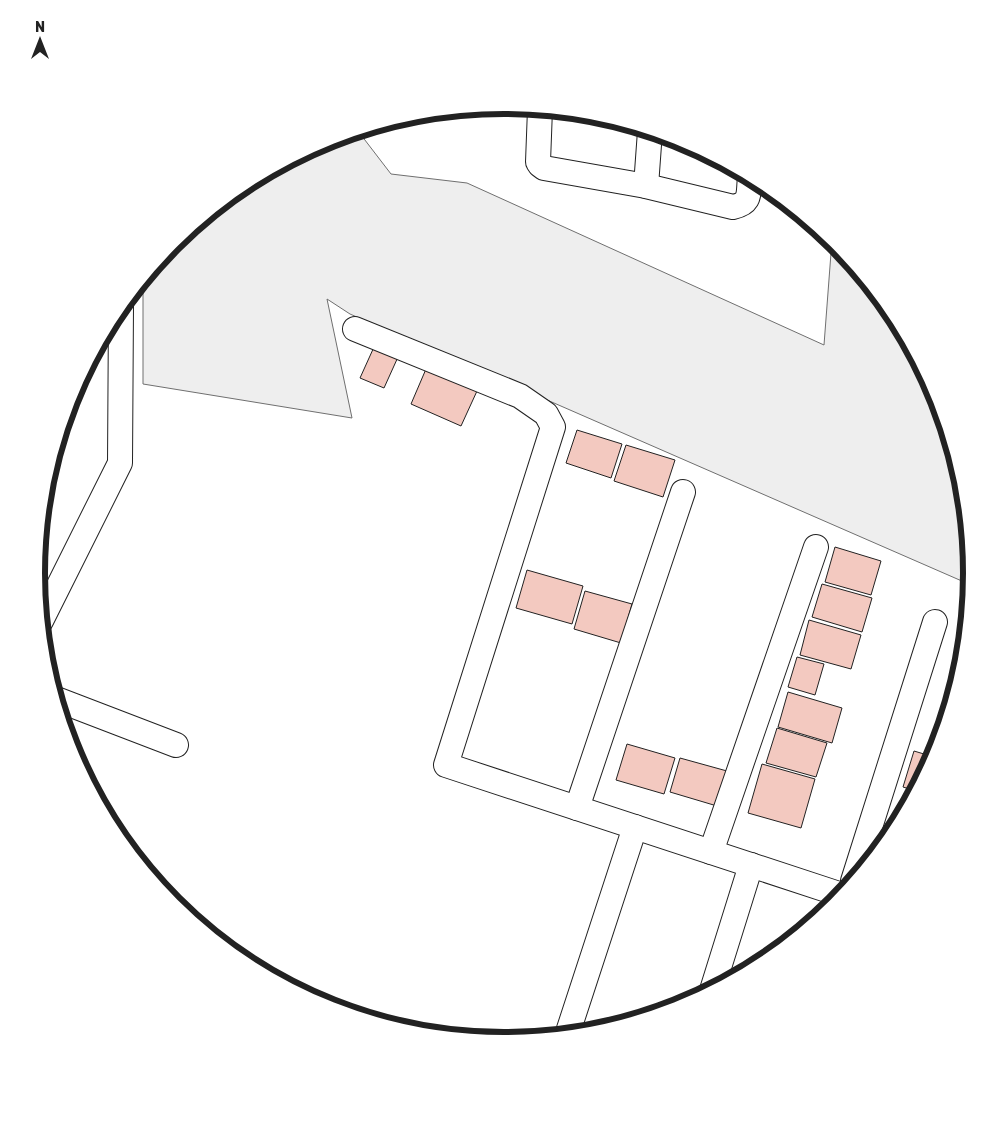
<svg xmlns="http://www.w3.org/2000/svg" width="1008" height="1146" viewBox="0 0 1008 1146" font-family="Rubik,sans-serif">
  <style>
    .green { fill: #eee; stroke: #6f6f6f }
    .building { fill: #f3c9c0; stroke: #222 }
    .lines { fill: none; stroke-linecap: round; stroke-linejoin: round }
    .minor-casing { stroke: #222; stroke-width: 26 }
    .minor { stroke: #fff; stroke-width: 24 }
    .rim { fill: none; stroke: #222; stroke-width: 6 }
  </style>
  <rect width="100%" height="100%" fill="#fff"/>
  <polygon class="green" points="358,131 391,174 467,183 824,345 832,240 893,313 936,394 963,482 972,573 971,585 350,314 327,299 352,418 143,384 143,280 173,242 244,184 325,141"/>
  <g class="building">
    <polygon points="374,347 398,357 384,388 360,378"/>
    <polygon points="426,369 477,391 461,426 411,404"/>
    <polygon points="577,430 622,444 611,478 566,463"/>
    <polygon points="626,445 675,460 663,497 614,481"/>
    <polygon points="835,547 881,561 871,595 825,582"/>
    <polygon points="527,570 583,586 572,624 516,608"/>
    <polygon points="822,584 872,598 862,632 812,617"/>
    <polygon points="585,591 632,604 621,643 574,629"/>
    <polygon points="809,620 861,635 851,669 800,655"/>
    <polygon points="797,657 824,664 815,695 788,687"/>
    <polygon points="788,692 842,708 832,743 778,727"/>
    <polygon points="777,728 827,743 816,777 766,763"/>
    <polygon points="627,744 675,758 664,794 616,780"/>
    <polygon points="914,751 934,757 916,791 903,787"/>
    <polygon points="680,758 727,771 717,806 670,792"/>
    <polygon points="762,764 815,779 801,828 748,813"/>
    <polygon points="891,824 897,826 893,833 887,841"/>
  </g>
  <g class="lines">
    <defs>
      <g id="minor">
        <path d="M540,109L538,162L540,165L544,168L646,186L733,207C752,203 748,193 750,177"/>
        <polyline points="646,186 650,131"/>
        <polyline points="355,329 520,396 546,414 553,427 446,765 842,895"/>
        <polyline points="41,621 120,463 121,306"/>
        <polyline points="56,699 176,745"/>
        <polyline points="577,808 683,492"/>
        <polyline points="711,852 816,547"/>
        <polyline points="853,881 935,622"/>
        <polyline points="712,990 751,865"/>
        <polyline points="567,1035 635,827"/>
      </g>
    </defs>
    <use href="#minor" class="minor-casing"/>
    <use href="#minor" class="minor"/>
  </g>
  <path d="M0 0H1008V1146H0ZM45 573a459 459 0 1 1 918 0a459 459 0 1 1-918 0Z" fill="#fff" fill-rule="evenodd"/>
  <path class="rim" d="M45 573a459 459 0 1 1 918 0a459 459 0 1 1-918 0Z"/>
  <g transform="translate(40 40)" stroke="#ffffff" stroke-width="4" paint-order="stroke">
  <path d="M0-4L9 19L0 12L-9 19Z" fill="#222222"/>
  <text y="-8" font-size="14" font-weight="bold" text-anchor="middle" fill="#222222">N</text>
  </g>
</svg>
